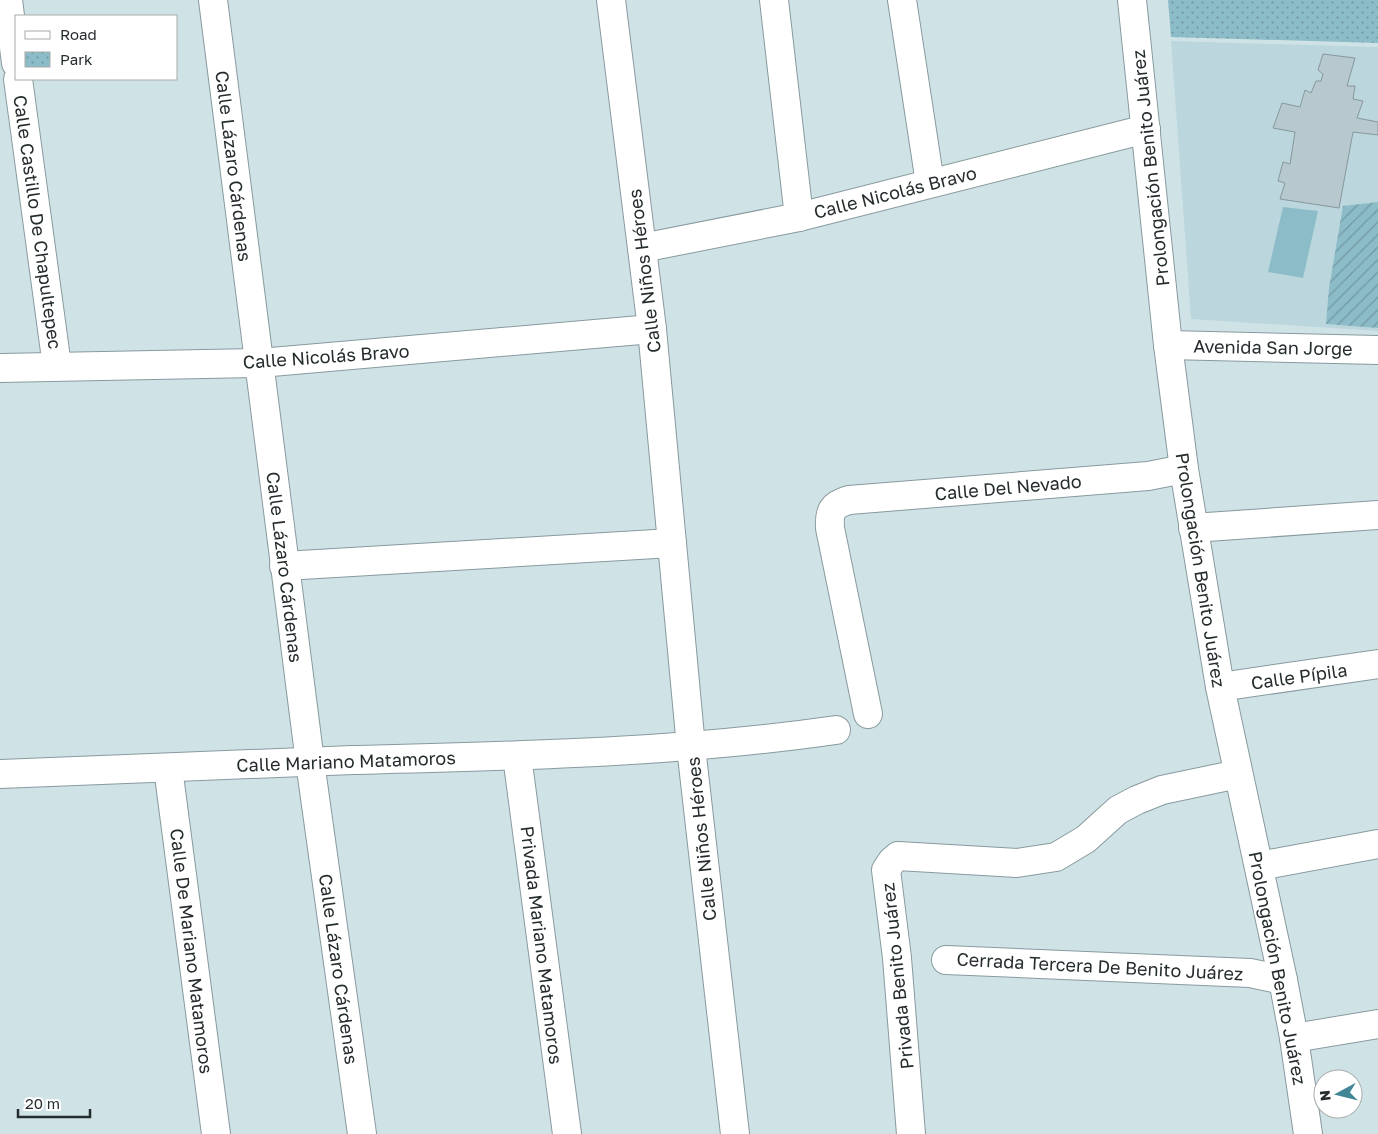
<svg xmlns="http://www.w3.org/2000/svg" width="1378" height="1134" viewBox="0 0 1378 1134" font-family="'Golos Text',sans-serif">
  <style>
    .built { fill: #bbd6dd }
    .park { fill: url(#park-dots) }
    .garden { fill: url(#garden-furrows) }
    .pitch { fill: #8cbcc7 }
    .building { fill: #b7c9ce; stroke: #86989d }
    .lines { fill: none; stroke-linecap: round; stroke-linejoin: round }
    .minor-casing { stroke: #889a9e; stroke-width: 30 }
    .minor { stroke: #fff; stroke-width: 28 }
    .labels { text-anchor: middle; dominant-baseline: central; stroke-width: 4; stroke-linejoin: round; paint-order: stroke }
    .street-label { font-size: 18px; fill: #252c2e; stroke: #fff }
  </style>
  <defs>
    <pattern id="park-dots" width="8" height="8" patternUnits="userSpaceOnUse" patternTransform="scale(1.25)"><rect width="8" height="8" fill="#8cbcc7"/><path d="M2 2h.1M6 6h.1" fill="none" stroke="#7299a2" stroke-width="1.8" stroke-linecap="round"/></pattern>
    <pattern id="garden-furrows" width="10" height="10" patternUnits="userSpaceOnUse" patternTransform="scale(1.25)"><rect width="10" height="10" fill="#8cbcc7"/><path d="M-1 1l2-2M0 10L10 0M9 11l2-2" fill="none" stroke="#7299a2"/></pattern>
  </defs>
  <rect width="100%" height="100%" fill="#cfe3e7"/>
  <polygon class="built" points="1171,41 1378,47 1378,331 1191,319"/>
  <polygon class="park" points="1168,0 1378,0 1378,43 1171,37"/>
  <polygon class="garden" points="1378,202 1378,328 1326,324 1329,288 1343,206"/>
  <polygon class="pitch" points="1283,207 1318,211 1303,278 1268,272"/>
  <polygon class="building" points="1323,54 1355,58 1347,86 1355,86 1353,99 1363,101 1357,118 1378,122 1378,135 1353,132 1339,208 1280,199 1285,183 1278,181 1283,162 1290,164 1295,132 1273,128 1282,103 1300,107 1305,90 1311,93 1316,81 1321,81 1323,74 1318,70"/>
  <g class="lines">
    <defs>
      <g id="minor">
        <polyline points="8,0 16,63"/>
        <polyline points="213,0 310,762 362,1134"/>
        <polyline points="611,0 652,329 691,747 735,1134"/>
        <polyline points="774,0 799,217"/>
        <polyline points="902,0 930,183"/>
        <polyline points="1132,0 1168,345 1184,469 1220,687 1283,980 1294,1038 1308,1134"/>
        <polyline points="18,79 57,366"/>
        <polyline points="642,248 799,217 1146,129"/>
        <polyline points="1168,345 1378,350"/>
        <polyline points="0,368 260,363 652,329"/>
        <polyline points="1193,528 1378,515"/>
        <polyline points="284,566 672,543"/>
        <polyline points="1220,687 1378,664"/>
        <path d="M868,714L830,528C829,511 832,505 849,500L1148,476L1184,469"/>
        <polyline points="517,756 567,1134"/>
        <polyline points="168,768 216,1134"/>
        <path d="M0,774C118,770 235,764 353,760C514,756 676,753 836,730"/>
        <polyline points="1259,866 1378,844"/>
        <polyline points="946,960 1250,973 1283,980"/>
        <polyline points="1294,1038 1378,1024"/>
        <polyline points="911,1134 897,958 886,870 892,861 898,856 1017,863 1056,857 1086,839 1118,810 1137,800 1162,790 1238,774"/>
      </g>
    </defs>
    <use href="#minor" class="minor-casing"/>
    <use href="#minor" class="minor"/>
  </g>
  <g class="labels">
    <g class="street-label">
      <text transform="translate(234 166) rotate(83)">Calle Lázaro Cárdenas</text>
      <text transform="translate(1150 168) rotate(-96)">Prolongación Benito Juárez</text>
      <text transform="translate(895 192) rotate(-14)">Calle Nicolás Bravo</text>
      <text transform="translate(38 222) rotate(82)">Calle Castillo De Chapultepec</text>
      <text transform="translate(644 271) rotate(-97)">Calle Niños Héroes</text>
      <text transform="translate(1273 347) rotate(1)">Avenida San Jorge</text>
      <text transform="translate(326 356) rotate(-4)">Calle Nicolás Bravo</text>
      <text transform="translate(1008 487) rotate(-5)">Calle Del Nevado</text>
      <text transform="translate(285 567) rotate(83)">Calle Lázaro Cárdenas</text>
      <text transform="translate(1201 570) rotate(81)">Prolongación Benito Juárez</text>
      <text transform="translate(1299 676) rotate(-8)">Calle Pípila</text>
      <text transform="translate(346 761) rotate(-2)">Calle Mariano Matamoros</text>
      <text transform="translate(701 839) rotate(-96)">Calle Niños Héroes</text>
      <text transform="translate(542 945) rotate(83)">Privada Mariano Matamoros</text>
      <text transform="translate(192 951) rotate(83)">Calle De Mariano Matamoros</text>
      <text transform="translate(1100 966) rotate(3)">Cerrada Tercera De Benito Juárez</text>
      <text transform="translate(1278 968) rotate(79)">Prolongación Benito Juárez</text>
      <text transform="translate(339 969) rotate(82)">Calle Lázaro Cárdenas</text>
      <text transform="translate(897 976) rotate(-96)">Privada Benito Juárez</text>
    </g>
  </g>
  <rect x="15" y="15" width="162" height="65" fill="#ffffff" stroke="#a8abab"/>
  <rect x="25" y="31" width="25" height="8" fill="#ffffff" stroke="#a8abab"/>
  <text x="60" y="40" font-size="15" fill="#252c2e">Road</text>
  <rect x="25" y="52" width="25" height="15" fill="url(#park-dots)" stroke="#a8abab"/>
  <text x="60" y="65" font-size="15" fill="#252c2e">Park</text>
  <g transform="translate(1338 1094) rotate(263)"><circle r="24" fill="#ffffff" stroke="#a8abab"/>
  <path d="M0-4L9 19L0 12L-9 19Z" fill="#428695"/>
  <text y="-8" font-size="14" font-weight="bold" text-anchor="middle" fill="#252c2e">N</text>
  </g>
  <path d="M18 1109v8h72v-8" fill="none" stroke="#252c2e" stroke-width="2.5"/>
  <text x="25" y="1109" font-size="15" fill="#252c2e" stroke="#ffffff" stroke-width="4" paint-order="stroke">20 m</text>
</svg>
